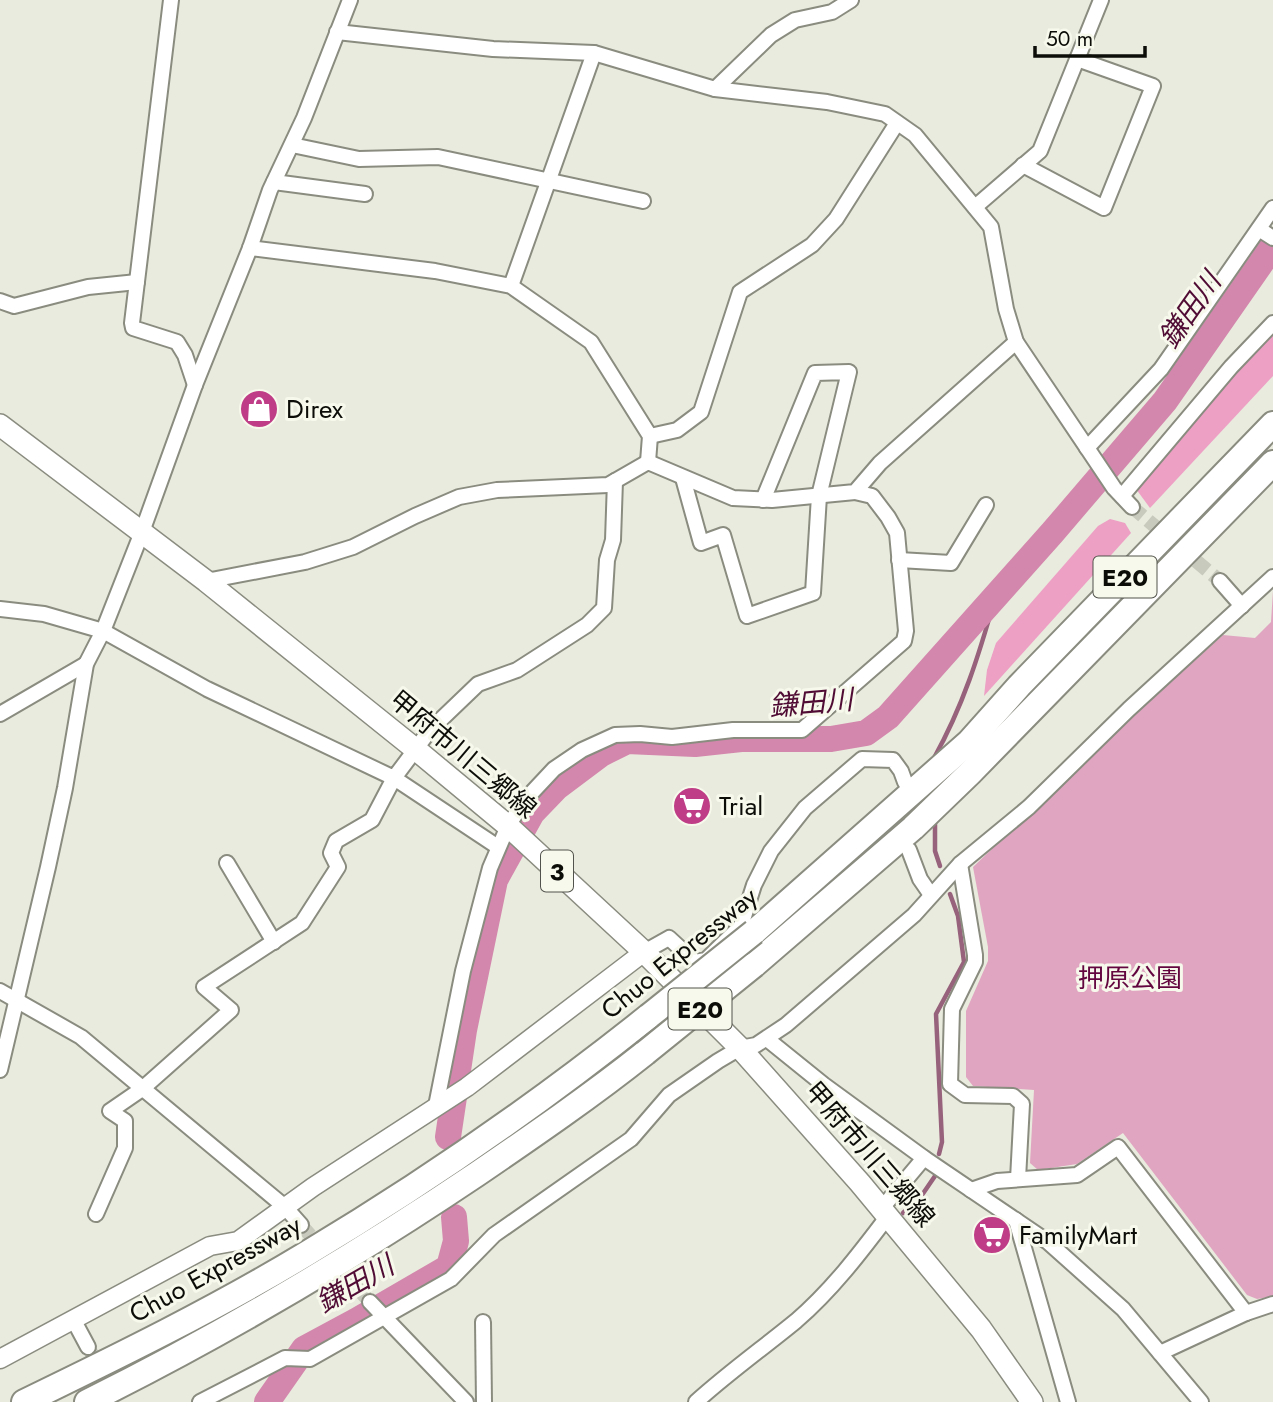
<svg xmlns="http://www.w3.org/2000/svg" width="1273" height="1402" viewBox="0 0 1273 1402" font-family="Jost,'Noto Sans JP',sans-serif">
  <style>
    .green { fill: #e0a5c0 }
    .forest { fill: #ed9fc4 }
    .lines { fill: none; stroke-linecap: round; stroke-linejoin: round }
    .stream { stroke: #97627b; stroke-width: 4.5 }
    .river { stroke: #d387ac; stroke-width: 26 }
    .minor-tunnel { stroke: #c8cabe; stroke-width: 14; stroke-dasharray: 14 7; stroke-linecap: butt }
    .minor-casing { stroke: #8a8c80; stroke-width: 18 }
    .tertiary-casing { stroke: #8a8c80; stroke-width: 21 }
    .primary-casing { stroke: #8a8c80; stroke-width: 24 }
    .motorway-casing { stroke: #8a8c80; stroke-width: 28 }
    .minor { stroke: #fff; stroke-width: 14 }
    .tertiary { stroke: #fff; stroke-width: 18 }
    .primary { stroke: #fff; stroke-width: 21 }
    .motorway { stroke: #fff; stroke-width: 24 }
    .motorway-bridge-casing { stroke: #8a8c80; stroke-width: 28; stroke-linecap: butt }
    .motorway-bridge { stroke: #fff; stroke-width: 24 }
    .labels { text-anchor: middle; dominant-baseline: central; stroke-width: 6; stroke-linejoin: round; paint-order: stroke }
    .shield { fill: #f6f9eb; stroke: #52534c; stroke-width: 2 }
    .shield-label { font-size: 24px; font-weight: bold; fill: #0c0c08 }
    .poi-label { font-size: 26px; fill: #0c0c08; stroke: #f6f9eb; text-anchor: start }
    .street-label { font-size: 26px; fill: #0c0c08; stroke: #f6f9eb }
    .park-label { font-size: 26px; fill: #630640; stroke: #f6f9eb }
    .water-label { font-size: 28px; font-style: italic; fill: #500c34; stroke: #f6f9eb }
  </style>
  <rect width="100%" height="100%" fill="#e9ebde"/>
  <polygon class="green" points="1273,591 1273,1296 1257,1299 1247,1295 1123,1133 1077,1164 1038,1170 1030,1163 1034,1090 973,1086 966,1077 966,1011 988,961 988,947 973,867 1016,826 1036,811 1124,724 1223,635 1255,638 1271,622"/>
  <g class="forest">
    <polygon points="1273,333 1273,376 1150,508 1136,489 1229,375"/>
    <polygon points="1110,519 1125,523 1131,533 984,696 987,670 996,643 1098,526"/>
  </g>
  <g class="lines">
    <g class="stream">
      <path d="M934,758C963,706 979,655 995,598"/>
      <polyline points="935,819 935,851 940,866"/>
      <polyline points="939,1154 942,1142 936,1014 964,962 958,916 950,894"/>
      <polyline points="903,1213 922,1195 935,1176"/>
    </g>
    <g class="river">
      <polyline points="448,1137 464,1030 495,880 532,813 557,787 601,754 627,741 695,744 741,739 831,739 866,733 888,717 1052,533 1165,401 1273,246"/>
      <polyline points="267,1402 304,1349 356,1321 449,1267 456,1241 454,1217"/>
    </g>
    <g class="minor-tunnel">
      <polyline points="1132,507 1220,581"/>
      <polyline points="301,1225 370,1302"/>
      <polyline points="88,1347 119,1402"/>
    </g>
    <defs>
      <g id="minor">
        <polyline points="171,0 132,323 133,328 177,342 185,355 195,385"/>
        <polyline points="337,32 493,49 594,53 715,89 827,102 885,114 915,135 991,227 1006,309 1016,342 1114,488 1132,507"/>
        <polyline points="715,89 771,35 795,20 832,12 851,0"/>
        <polyline points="292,145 359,159 438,157 643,201"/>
        <polyline points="1023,165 1104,208 1153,86 1077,59"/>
        <polyline points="274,182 365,194"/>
        <polyline points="975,207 1040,151 1101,0"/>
        <polyline points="1259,229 1273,238"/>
        <polyline points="250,248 435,271 511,286 591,342 650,436 648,462"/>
        <polyline points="511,286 594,53"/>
        <polyline points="0,301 14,306 88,287 137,282"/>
        <polyline points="650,436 677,430 701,412 740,292 812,245 836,219 897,123"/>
        <polyline points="1087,448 1161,369 1273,208"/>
        <polyline points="683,478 701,543 723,535 747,616 813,593 819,496 849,372 815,373 763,500"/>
        <polyline points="1122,496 1231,367 1273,323"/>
        <polyline points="899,560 951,563 986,505"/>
        <polyline points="206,581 305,562 353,547 415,516 459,497 497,490 608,485 648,462 733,498 772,500 855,492 880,463 1016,342"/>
        <polyline points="1220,581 1242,606"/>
        <polyline points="0,609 44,614 103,631 207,689 394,778 430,730 478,684 517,670 587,625 604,608 607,560 613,540 615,481"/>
        <polyline points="0,714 86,664"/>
        <polyline points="909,850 920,879 931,895"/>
        <polyline points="227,863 274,942"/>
        <polyline points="960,864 975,955 975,962 952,1009 950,1084 965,1095 1013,1096 1022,1104 1018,1179"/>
        <polyline points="644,952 669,938 695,962 706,960 741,926 754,885 771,851 805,808 862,759 893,760 901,771 905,782"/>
        <polyline points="0,991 81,1037 285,1207 301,1225"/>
        <polyline points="767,1039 824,1085 924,1158 1048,1242 1123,1309 1201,1402"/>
        <polyline points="0,1070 48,867 65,788 86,664 103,631 142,532 195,385 250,248 270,190 304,118 350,0"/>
        <polyline points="436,1106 463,971 490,868 508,826 524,801 554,769 582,750 615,735 640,734 672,737 733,730 802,730 904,641 906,631 897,533 888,517 872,496 855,492"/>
        <polyline points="971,1190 997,1181 1077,1175 1118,1147 1246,1313"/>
        <polyline points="882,1208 924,1158"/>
        <polyline points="96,1214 125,1148 125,1121 110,1111 142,1089 231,1010 204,987 302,923 338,867 331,853 336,841 372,820 394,778 498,847"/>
        <polyline points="1016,1220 1068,1402"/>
        <polyline points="370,1302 466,1402"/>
        <polyline points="73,1319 88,1347"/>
        <polyline points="483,1322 484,1402"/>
        <polyline points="1160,1353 1246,1313 1273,1304"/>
        <polyline points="200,1402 285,1358 310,1359 451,1279 494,1235 631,1139 669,1095 718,1061 740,1048 756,1045 786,1025 914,915 960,864 1029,807 1129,709 1273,577"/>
        <path d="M696,1402C728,1373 763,1348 796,1321C832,1290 860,1253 888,1216"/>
      </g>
      <polyline id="tertiary" points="0,1359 210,1246 238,1241 313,1187 467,1087 644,952"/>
      <polyline id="primary" points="0,425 206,581 414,748 508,826 644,952 740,1048 860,1183 981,1329 1032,1402"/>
      <g id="motorway">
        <polyline points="754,932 969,742 1019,686 1273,424"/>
        <polyline points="754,965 913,828 970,773 1273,463"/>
        <path d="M24,1402C119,1356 215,1309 306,1254C425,1183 540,1103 649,1016"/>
        <path d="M87,1402C222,1335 352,1258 477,1174C534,1135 591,1096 645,1053"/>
      </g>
    </defs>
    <use href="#minor" class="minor-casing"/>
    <use href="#tertiary" class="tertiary-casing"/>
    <use href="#primary" class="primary-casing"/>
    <use href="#motorway" class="motorway-casing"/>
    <use href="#minor" class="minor"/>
    <use href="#tertiary" class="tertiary"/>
    <use href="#primary" class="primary"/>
    <use href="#motorway" class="motorway"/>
    <defs>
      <g id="motorway-bridge">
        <polyline points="649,1016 754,932"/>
        <polyline points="645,1053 754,965"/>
      </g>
    </defs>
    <use href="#motorway-bridge" class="motorway-bridge-casing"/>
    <use href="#motorway-bridge" class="motorway-bridge"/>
  </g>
  <defs>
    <symbol id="shop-disc" viewBox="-11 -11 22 22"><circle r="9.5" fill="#bf3d86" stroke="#f6f9eb"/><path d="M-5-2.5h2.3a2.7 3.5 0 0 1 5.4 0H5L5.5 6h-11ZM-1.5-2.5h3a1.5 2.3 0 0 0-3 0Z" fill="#fff"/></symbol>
    <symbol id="supermarket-disc" viewBox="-11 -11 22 22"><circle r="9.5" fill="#bf3d86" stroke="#f6f9eb"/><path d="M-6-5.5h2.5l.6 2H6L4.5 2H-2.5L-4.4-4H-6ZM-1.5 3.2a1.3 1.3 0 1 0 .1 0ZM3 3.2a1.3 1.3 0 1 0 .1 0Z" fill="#fff"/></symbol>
  </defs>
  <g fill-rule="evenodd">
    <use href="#shop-disc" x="237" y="387" width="44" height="44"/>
    <use href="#supermarket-disc" x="670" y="784" width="44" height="44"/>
    <use href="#supermarket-disc" x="970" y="1213" width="44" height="44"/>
  </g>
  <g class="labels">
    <g class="shield">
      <rect x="1093.5" y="556.5" width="63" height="41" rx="5"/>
      <rect x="541" y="850.5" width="32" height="41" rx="5"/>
      <rect x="668.5" y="988.5" width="63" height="41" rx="5"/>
    </g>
    <g class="shield-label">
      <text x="1125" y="577">E20</text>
      <text x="557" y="871">3</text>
      <text x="700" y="1009">E20</text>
    </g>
    <g class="poi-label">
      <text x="286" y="409">Direx</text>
      <text x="719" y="806">Trial</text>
      <text x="1019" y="1235">FamilyMart</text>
    </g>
    <g class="street-label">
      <text transform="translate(463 754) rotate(40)">甲府市川三郷線</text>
      <text transform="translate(679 953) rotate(-39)">Chuo Expressway</text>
      <text transform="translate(870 1154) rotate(49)">甲府市川三郷線</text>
      <text transform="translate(215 1269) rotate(-29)">Chuo Expressway</text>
    </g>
    <g class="park-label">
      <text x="1130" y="978">押原公園</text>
    </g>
    <g class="water-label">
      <text transform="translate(1190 310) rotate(-55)">鎌田川</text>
      <text transform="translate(811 703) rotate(-5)">鎌田川</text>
      <text transform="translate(355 1284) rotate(-30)">鎌田川</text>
    </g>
  </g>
  <path d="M1035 46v10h110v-10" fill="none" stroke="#0c0c08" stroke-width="3.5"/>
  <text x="1046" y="46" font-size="21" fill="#0c0c08" stroke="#f6f9eb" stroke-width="5" paint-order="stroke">50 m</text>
</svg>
